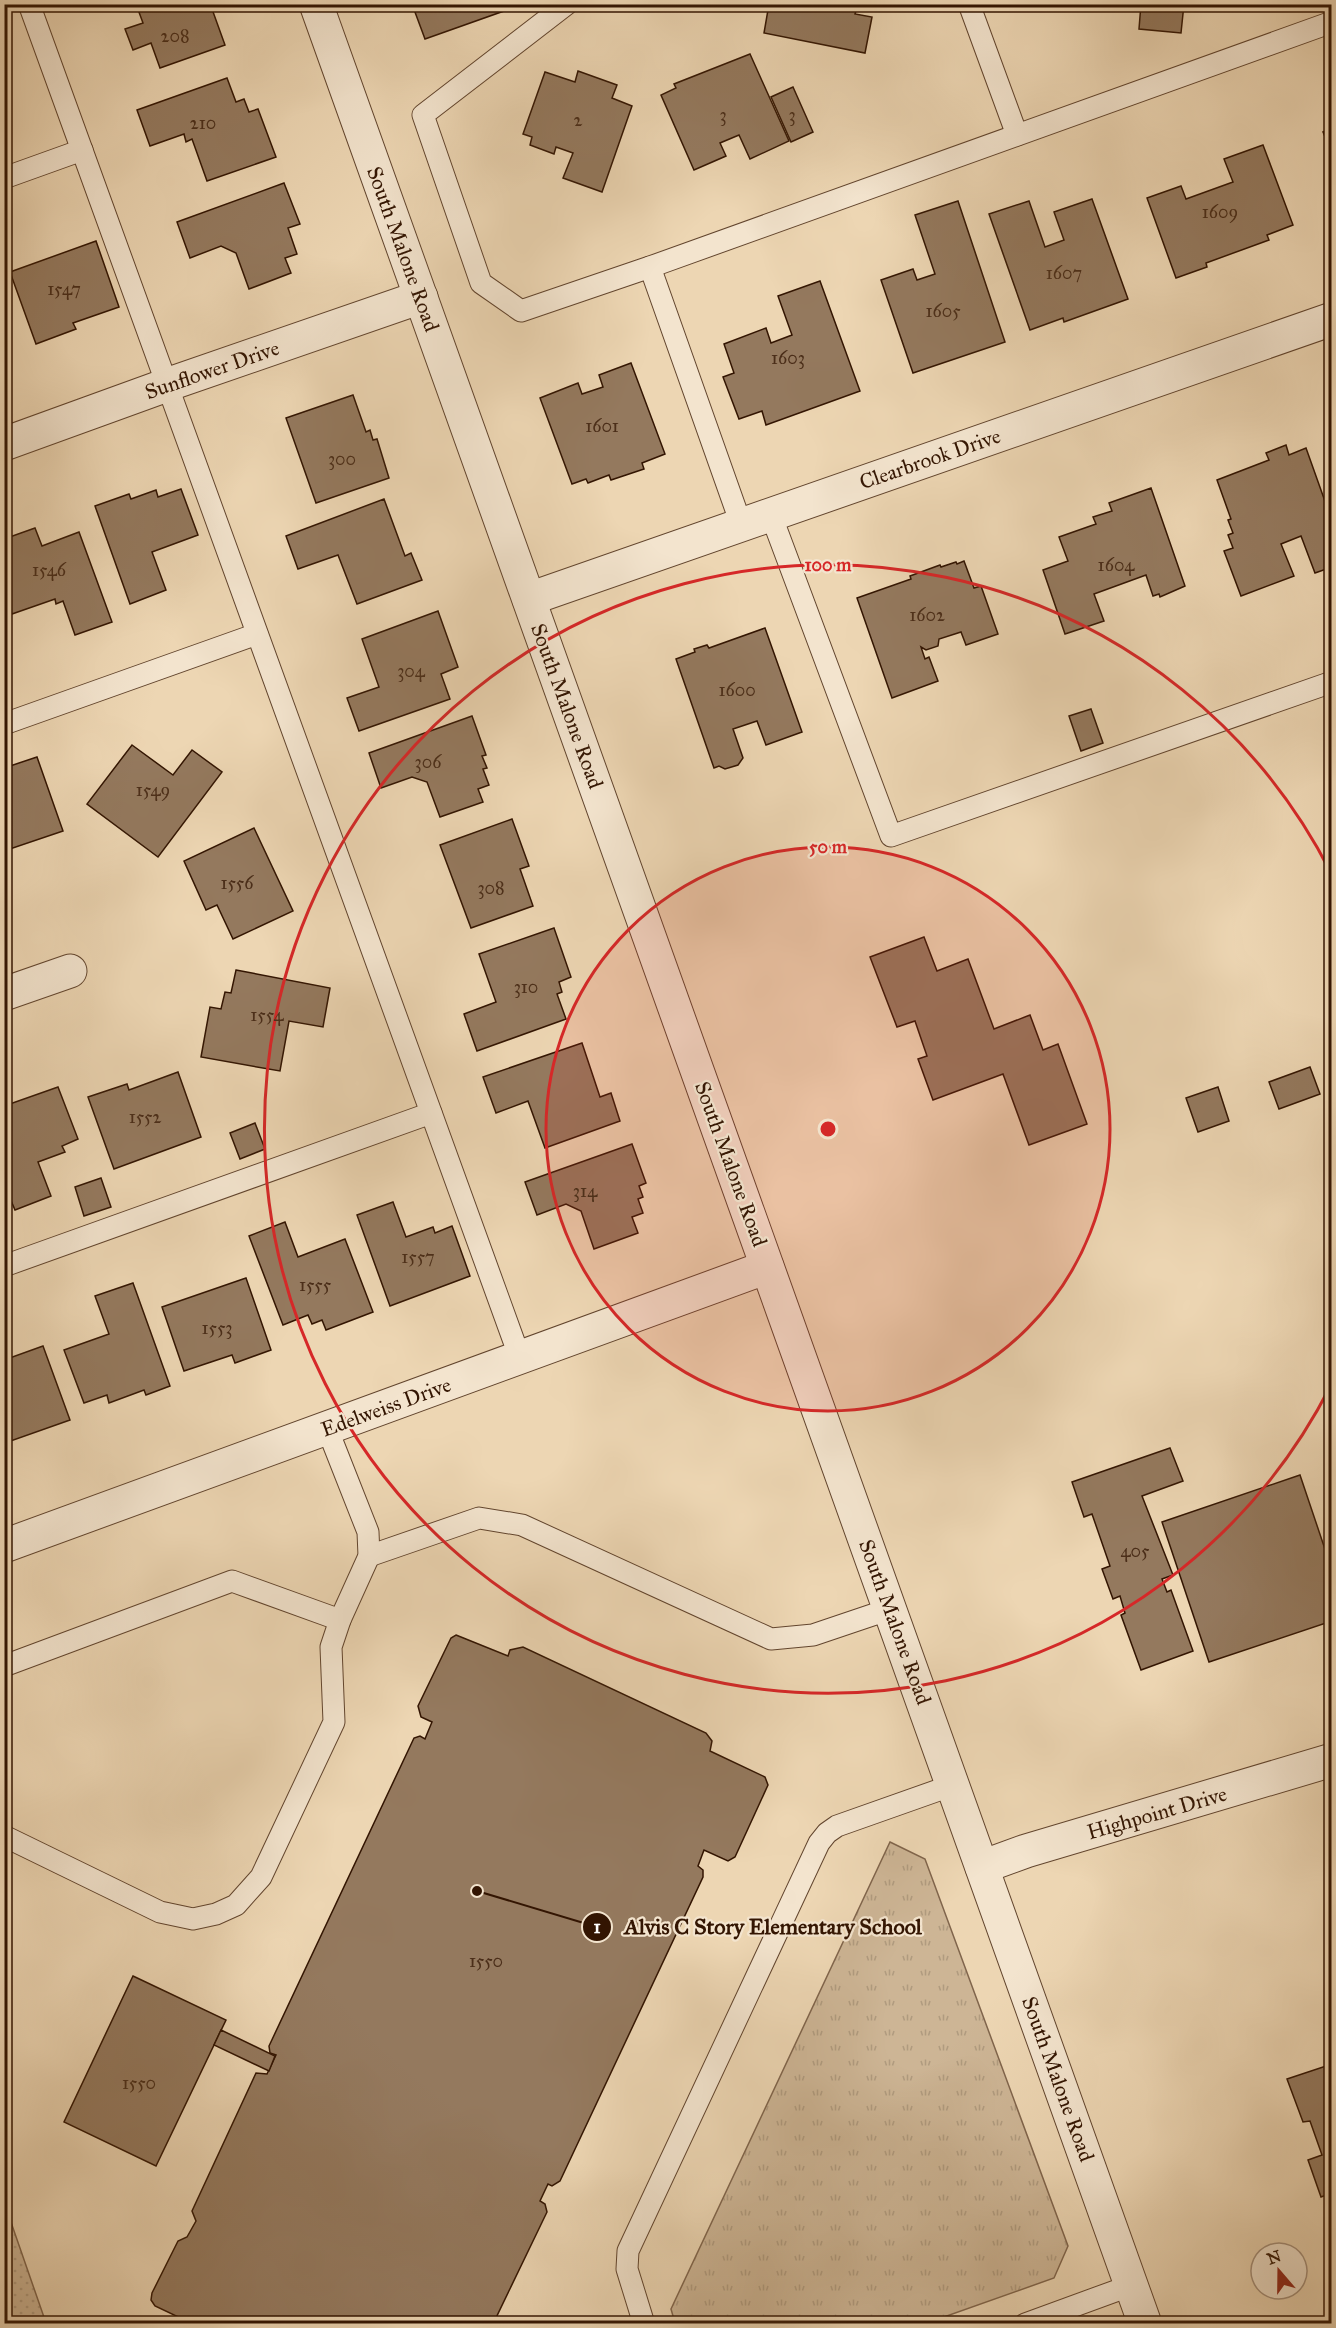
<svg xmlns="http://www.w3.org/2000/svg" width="1336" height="2328" viewBox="0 0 1336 2328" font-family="'IM FELL Great Primer',serif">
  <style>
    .grass { fill: url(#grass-tufts); stroke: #80654c; stroke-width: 1.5 }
    .park { fill: url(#park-dots); stroke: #80654c; stroke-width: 1.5 }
    .building { fill: #94795e; stroke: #331502; stroke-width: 1.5 }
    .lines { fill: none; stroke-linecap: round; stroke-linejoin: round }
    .service-casing { stroke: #62452e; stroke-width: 23 }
    .minor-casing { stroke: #62452e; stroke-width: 35 }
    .tertiary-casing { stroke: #62452e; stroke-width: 35 }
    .path { stroke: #331502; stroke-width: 4; stroke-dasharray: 1.5 3; stroke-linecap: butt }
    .service { stroke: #f3e4ce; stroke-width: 21 }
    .minor { stroke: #f3e4ce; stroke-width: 33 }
    .tertiary { stroke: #f3e4ce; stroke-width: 33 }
    .ring { fill: none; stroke: #d62828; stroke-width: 3 }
    .labels { text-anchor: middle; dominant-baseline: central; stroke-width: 4.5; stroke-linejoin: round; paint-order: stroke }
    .number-label { font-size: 18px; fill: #4b2e19 }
    .street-label { font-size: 21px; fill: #331502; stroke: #f3e4ce }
    .centre { fill: #d62828; stroke: #f3e4ce; stroke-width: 3 }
    .ring-label { font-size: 18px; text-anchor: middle; font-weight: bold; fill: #d62828; stroke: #f3e4ce; stroke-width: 4.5; stroke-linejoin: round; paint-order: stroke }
    .leader { fill: none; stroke: #331502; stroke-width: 2 }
    .callout-dot { fill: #331502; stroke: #f3e4ce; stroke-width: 2 }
    .mark-label { font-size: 18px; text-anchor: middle; font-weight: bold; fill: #fff }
    .callout-label { font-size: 22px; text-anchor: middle; font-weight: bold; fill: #331502; stroke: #f3e4ce; stroke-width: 4.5; stroke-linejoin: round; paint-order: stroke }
  </style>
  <defs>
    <pattern id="grass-tufts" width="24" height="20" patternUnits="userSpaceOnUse" patternTransform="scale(1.5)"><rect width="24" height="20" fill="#cdb595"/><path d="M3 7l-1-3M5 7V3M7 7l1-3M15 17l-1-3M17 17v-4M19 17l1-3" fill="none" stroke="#b09b7f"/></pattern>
    <pattern id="park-dots" width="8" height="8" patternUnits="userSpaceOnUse" patternTransform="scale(1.5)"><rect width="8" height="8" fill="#cdb595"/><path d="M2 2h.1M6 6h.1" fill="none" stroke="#b09b7f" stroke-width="1.8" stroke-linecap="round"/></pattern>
  </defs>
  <rect width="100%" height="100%" fill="#edd6b3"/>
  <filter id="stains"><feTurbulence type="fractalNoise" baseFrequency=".00333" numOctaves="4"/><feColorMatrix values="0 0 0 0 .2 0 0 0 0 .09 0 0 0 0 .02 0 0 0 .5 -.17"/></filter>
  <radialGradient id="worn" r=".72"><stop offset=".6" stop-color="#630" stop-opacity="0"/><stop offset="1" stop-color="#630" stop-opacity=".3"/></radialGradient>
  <polygon class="grass" points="890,1842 925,1859 1068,2246 1054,2278 927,2323 675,2323 671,2309"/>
  <polygon class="park" points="5,2205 46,2323 5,2323"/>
  <g class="building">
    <polygon points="136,4 217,4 218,7 212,9 225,45 160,68 151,43 133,50 125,29 143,23"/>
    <polygon points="412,4 518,4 518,6 425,39"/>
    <polygon points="769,4 844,4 857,8 855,14 872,17 865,53 764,33"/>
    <polygon points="1141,4 1184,4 1181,33 1139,29"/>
    <polygon points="750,54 789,141 750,159 739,135 720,143 726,156 694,170 661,95 676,88 674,84"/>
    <polygon points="578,71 617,85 612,98 632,106 602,192 563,178 573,153 556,147 554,154 530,145 532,137 523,134 545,72 575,82"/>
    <polygon points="227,78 236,102 244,99 249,112 258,109 276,157 207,181 192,139 186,142 184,134 150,146 137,110"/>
    <polygon points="793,87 813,132 791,142 771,97"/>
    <polygon points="1332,128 1332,154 1323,132"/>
    <polygon points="1263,145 1293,225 1267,235 1269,240 1206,263 1207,267 1176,278 1147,198 1181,186 1186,199 1233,182 1224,159"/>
    <polygon points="284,183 300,224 288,228 297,254 285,258 291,273 249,289 236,253 221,246 190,258 177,222"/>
    <polygon points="1092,199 1128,299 1064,322 1063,318 1030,330 989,214 1029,201 1045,247 1064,240 1054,212"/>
    <polygon points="958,201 1005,342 913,373 881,280 913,269 917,280 935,274 915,215"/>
    <polygon points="96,241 119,307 73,323 76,329 36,344 10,272"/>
    <polygon points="820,281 860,391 766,425 762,411 739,419 723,377 734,373 724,344 766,328 771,343 792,335 778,296"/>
    <polygon points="631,363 665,454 642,463 644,469 611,480 609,475 588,483 586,479 572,484 540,398 578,383 582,394 603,387 599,375"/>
    <polygon points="353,395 366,432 370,430 373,440 377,439 389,478 316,503 286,418"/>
    <polygon points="1286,445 1289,455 1306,448 1332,521 1332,567 1315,573 1301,536 1281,544 1294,576 1241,596 1224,551 1233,548 1228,535 1233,533 1228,520 1231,519 1217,480 1269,460 1266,453"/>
    <polygon points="1151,488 1185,586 1160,597 1159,594 1153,596 1146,575 1094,594 1104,621 1065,634 1043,570 1068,561 1059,537 1096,524 1093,517 1112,511 1109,503"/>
    <polygon points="181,489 198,535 152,552 166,590 130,604 95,506 129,494 131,499 156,490 158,497"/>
    <polygon points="384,499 405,556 411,553 422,580 357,604 338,555 298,569 286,536"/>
    <polygon points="35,528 42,546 79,532 112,622 75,635 63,601 56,604 55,599 12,614 4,594 4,539"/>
    <polygon points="964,561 974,588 981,586 998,634 966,645 961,632 939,639 938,646 926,650 921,647 925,659 929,657 938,681 892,698 857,598 911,579 910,576 940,565 941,567 956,562 957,564"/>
    <polygon points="438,611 458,667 441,674 450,699 359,731 347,698 379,687 362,639"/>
    <polygon points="765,628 802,732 766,745 757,721 733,729 743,758 738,765 725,769 719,766 714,768 676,659 695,652 694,649 707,645 709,648"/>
    <polygon points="1091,709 1103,743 1081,751 1069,716"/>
    <polygon points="472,716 486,755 482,756 487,768 483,769 489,785 478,789 483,802 440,817 427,782 412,777 381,788 369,753"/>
    <polygon points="132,745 173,775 192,750 222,772 158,857 87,804"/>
    <polygon points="37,757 63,831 4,851 4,768"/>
    <polygon points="512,819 529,866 520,869 533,906 471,928 440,845"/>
    <polygon points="254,828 293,911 233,939 217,905 206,910 184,861"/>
    <polygon points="554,928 571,977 559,982 562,992 557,994 566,1019 477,1051 464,1014 496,1002 479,954"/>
    <polygon points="924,937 937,971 968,959 994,1029 1030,1015 1043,1050 1058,1044 1087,1124 1029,1145 1003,1074 933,1100 918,1059 927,1056 915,1021 897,1027 870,957"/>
    <polygon points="236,970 330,988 323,1027 289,1021 280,1071 201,1057 210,1007 221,1009 225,992 231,993"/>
    <polygon points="582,1043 600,1097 611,1093 620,1121 545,1148 528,1101 496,1113 483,1077"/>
    <polygon points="1310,1067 1320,1094 1279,1109 1269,1082"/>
    <polygon points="178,1072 201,1137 114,1169 88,1097 127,1084 129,1090"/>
    <polygon points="58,1087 78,1139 62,1146 65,1152 38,1162 51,1196 15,1210 4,1184 4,1106"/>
    <polygon points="1218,1087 1229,1121 1198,1132 1186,1098"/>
    <polygon points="255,1123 265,1149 240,1159 230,1133"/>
    <polygon points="632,1144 646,1183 639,1186 643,1197 638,1199 643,1213 632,1217 638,1233 594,1249 581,1211 566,1204 537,1215 525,1182"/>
    <polygon points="101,1178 111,1207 84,1216 75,1187"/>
    <polygon points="393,1202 406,1237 433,1227 435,1233 452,1226 470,1276 390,1306 357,1215"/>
    <polygon points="285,1222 298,1257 345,1239 373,1312 326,1330 322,1320 312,1324 308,1315 283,1325 249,1236"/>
    <polygon points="246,1278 271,1350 235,1363 232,1355 184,1371 162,1307"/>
    <polygon points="133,1283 170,1386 146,1395 144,1390 109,1403 107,1395 84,1403 64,1350 109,1334 95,1296"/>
    <polygon points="43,1346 70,1420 5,1443 4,1360"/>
    <polygon points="1170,1448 1183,1481 1142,1496 1173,1575 1162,1579 1167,1592 1171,1590 1193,1651 1141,1670 1121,1615 1125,1613 1120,1596 1113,1599 1102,1569 1110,1566 1092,1514 1084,1517 1072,1482"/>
    <polygon points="1300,1475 1332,1570 1332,1621 1209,1662 1162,1522"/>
    <polygon points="456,1635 508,1656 510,1650 523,1647 706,1733 712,1741 710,1751 765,1777 768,1785 735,1857 728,1861 704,1850 698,1866 703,1870 703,1877 560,2181 552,2186 548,2184 540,2201 545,2204 547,2212 493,2324 193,2324 155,2306 151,2300 152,2293 178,2241 187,2237 196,2221 192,2211 256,2073 267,2074 276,2055 270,2053 269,2046 414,1738 420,1736 425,1739 427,1734 432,1722 421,1717 418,1706 451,1638"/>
    <polygon points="133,1976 226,2020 156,2166 64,2122"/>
    <polygon points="221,2030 275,2056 269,2071 214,2045"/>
    <polygon points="1332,2064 1332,2193 1321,2197 1308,2160 1322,2155 1310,2121 1303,2122 1287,2079"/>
  </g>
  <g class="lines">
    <defs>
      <g id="service">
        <polyline points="29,4 520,1358"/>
        <polyline points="567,4 423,115 481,283 521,311 650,267"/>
        <polyline points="969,4 1017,135"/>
        <polyline points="4,178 82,150"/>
        <polyline points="771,515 891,836 1332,682"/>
        <polyline points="741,524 650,267 1332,22"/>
        <polyline points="4,724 257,634"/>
        <polyline points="4,1266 431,1113"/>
        <polyline points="369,1556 479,1518 522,1525 771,1639 813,1635 890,1609"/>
        <polyline points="4,1666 232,1581 340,1620"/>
        <polyline points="4,1836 160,1912 193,1919 216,1914 236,1905 261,1877 334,1722 331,1647 340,1620 369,1556 368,1532 327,1428"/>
        <polyline points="644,2324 627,2269 628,2251 819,1843 827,1833 837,1826 953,1785"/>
        <polyline points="1025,2324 1132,2285"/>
      </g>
      <g id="minor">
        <polyline points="4,444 175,382 421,297"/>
        <polyline points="529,599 1332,319"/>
        <polyline points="4,994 70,971"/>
        <polyline points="982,1867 1026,1851 1332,1760"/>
      </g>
      <g id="tertiary">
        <polyline points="316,4 1145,2324"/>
        <polyline points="4,1546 767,1267"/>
      </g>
    </defs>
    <use href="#service" class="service-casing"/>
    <use href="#minor" class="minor-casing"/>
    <use href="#tertiary" class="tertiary-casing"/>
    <polyline class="path" points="4,2312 6,2324"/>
    <use href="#service" class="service"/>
    <use href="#minor" class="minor"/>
    <use href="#tertiary" class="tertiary"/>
  </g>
  <circle cx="828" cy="1129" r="282" fill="#d62828" fill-opacity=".12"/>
  <g class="ring">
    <circle cx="828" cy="1129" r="282"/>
    <path d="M1331 1385A564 564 0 1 1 1331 873"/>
  </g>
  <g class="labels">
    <g class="number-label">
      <text x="175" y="36">208</text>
      <text x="723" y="115">3</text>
      <text x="792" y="115">3</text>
      <text x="578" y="120">2</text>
      <text x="203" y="123">210</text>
      <text x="1220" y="212">1609</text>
      <text x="1064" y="273">1607</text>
      <text x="64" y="289">1547</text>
      <text x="943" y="311">1605</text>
      <text x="788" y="358">1603</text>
      <text x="602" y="426">1601</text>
      <text x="342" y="459">300</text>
      <text x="1116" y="565">1604</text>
      <text x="49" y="570">1546</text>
      <text x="927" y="615">1602</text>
      <text x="411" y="671">304</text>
      <text x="737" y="690">1600</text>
      <text x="428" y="762">306</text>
      <text x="153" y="790">1549</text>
      <text x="237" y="883">1556</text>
      <text x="491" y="888">308</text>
      <text x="526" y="987">310</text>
      <text x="267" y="1015">1554</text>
      <text x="145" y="1117">1552</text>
      <text x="585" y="1191">314</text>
      <text x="418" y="1257">1557</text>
      <text x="315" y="1285">1555</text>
      <text x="217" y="1328">1553</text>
      <text x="1135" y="1551">405</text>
      <text x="486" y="1961">1550</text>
      <text x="139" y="2083">1550</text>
    </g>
    <g class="street-label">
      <text transform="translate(403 249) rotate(70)">South Malone Road</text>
      <text transform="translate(212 370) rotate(-19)">Sunflower Drive</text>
      <text transform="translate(930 459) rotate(-19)">Clearbrook Drive</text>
      <text transform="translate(567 706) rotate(70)">South Malone Road</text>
      <text transform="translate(731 1164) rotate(70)">South Malone Road</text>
      <text transform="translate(386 1407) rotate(-20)">Edelweiss Drive</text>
      <text transform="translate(895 1622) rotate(70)">South Malone Road</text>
      <text transform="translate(1157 1813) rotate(-16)">Highpoint Drive</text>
      <text transform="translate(1058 2079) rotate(70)">South Malone Road</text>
    </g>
  </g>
  <circle cx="828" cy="1129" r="9" class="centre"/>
  <g class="ring-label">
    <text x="828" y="571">100 m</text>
    <text x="828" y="853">50 m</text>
  </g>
  <path class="leader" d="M477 1891L597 1927"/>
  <g class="callout-dot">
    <circle cx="477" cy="1891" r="6"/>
    <circle cx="597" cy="1927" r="15"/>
  </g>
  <g class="mark-label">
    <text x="597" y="1933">1</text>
  </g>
  <g class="callout-label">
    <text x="773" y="1934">Alvis C Story Elementary School</text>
  </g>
  <rect width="1336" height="2328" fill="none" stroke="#edd6b3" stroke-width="24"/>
  <rect x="6" y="6" width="1324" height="2316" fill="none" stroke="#331502" stroke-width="3"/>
  <rect x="12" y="12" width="1312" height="2304" fill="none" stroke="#331502" stroke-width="1.5"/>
  <g transform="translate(1279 2271) rotate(340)"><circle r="28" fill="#f3e4ce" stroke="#a6917c" stroke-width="1.5"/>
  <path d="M0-4.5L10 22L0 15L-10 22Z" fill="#8f2418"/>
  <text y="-9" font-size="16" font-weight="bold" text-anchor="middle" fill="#331502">N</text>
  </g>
  <rect width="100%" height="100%" filter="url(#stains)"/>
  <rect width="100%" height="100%" fill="url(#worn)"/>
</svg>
